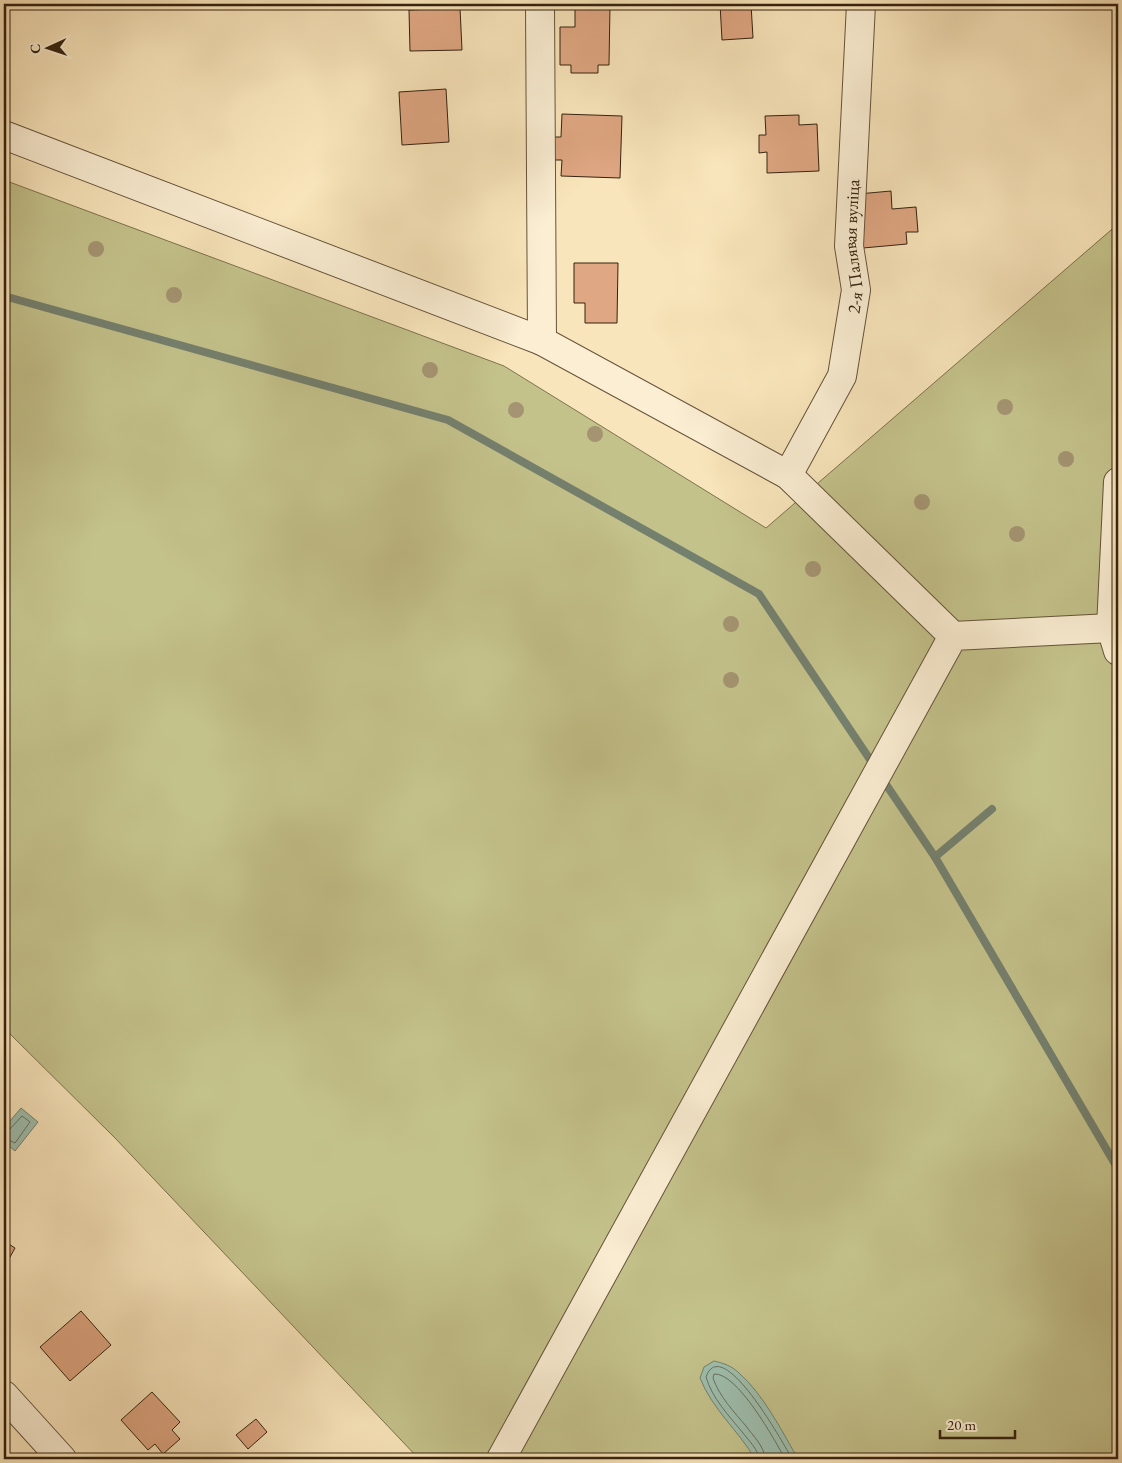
<svg xmlns="http://www.w3.org/2000/svg" width="1122" height="1463" viewBox="0 0 1122 1463" font-family="'EB Garamond',serif">
  <style>
    .green { fill: #c4c28b; stroke: #7c724d }
    .water { fill: #9ebfae; stroke: #74806e }
    .lines { fill: none; stroke-linecap: round; stroke-linejoin: round }
    .shore { stroke: #69705e; stroke-width: 1 }
    .stream { stroke: #74806e; stroke-width: 8 }
    .building { fill: #dfa783; stroke: #34220f }
    .minor-casing { stroke: #65533a; stroke-width: 30 }
    .minor { stroke: #fbeed3; stroke-width: 28 }
    .tree { fill: #a49471 }
    .labels { text-anchor: middle; dominant-baseline: central; stroke-width: 4; stroke-linejoin: round; paint-order: stroke }
    .street-label { font-size: 18px; fill: #34220f; stroke: #fbeed3 }
  </style>
  <rect width="100%" height="100%" fill="#f9e5bb"/>
  <filter id="stains"><feTurbulence type="fractalNoise" baseFrequency=".004" numOctaves="4"/><feColorMatrix values="0 0 0 0 .2 0 0 0 0 .09 0 0 0 0 .02 0 0 0 .5 -.17"/></filter>
  <radialGradient id="worn" r=".72"><stop offset=".6" stop-color="#630" stop-opacity="0"/><stop offset="1" stop-color="#630" stop-opacity=".3"/></radialGradient>
  <polygon class="green" points="4,180 504,366 766,528 1118,224 1118,1459 419,1459 115,1138 4,1028"/>
  <g class="water">
    <polygon points="21,1108 38,1122 15,1151 4,1142 4,1128"/>
    <path d="M714,1361C723,1363 732,1366 739,1373C763,1394 782,1431 798,1459H755C739,1431 712,1409 700,1378L704,1367Z"/>
  </g>
  <g class="lines">
    <g class="shore">
      <polyline points="4,1131 9,1130 22,1116 30,1122 15,1143 4,1138"/>
      <path d="M759,1459C758,1449 749,1441 743,1433C729,1416 712,1398 706,1377C722,1332 785,1446 792,1459"/>
      <path d="M765,1459C765,1447 753,1436 746,1426C734,1412 719,1396 713,1378L714,1374C737,1372 775,1440 785,1459"/>
    </g>
    <g class="stream">
      <polyline points="4,296 448,420 759,594 875,767"/>
      <polyline points="881,777 935,857 1118,1169"/>
      <polyline points="935,857 992,809"/>
    </g>
  </g>
  <g class="building">
    <polygon points="720,4 751,4 753,38 722,40"/>
    <polygon points="575,5 610,5 609,65 598,65 598,73 571,73 571,65 560,65 560,27 575,27"/>
    <polygon points="460,8 462,50 410,51 409,10"/>
    <polygon points="446,89 449,142 402,145 399,92"/>
    <polygon points="562,114 622,116 620,178 561,176 562,160 551,160 551,137 561,137"/>
    <polygon points="799,115 799,125 817,124 819,171 767,173 767,152 759,153 759,135 766,135 765,116"/>
    <polygon points="891,191 892,209 916,207 918,232 906,232 907,244 863,248 858,194"/>
    <polygon points="574,263 618,263 617,323 585,323 585,303 574,303"/>
    <polygon points="4,1241 15,1248 4,1268"/>
    <polygon points="81,1311 111,1345 70,1381 40,1347"/>
    <polygon points="152,1392 180,1422 172,1430 180,1439 163,1454 155,1444 148,1450 121,1420"/>
    <polygon points="256,1419 267,1432 248,1449 236,1435"/>
  </g>
  <g class="lines">
    <defs>
      <g id="minor">
        <polyline points="540,4 542,341"/>
        <polyline points="4,135 542,341 788,475 953,636"/>
        <path id="s1" d="M788,475L842,376L856,290L849,246L861,4"/>
        <polyline points="1118,482 1111,628 1118,651"/>
        <polyline points="4,1395 62,1459"/>
        <polyline points="501,1459 953,636 1111,628"/>
      </g>
    </defs>
    <use href="#minor" class="minor-casing"/>
    <use href="#minor" class="minor"/>
  </g>
  <g class="tree">
    <circle cx="96" cy="249" r="8"/>
    <circle cx="174" cy="295" r="8"/>
    <circle cx="430" cy="370" r="8"/>
    <circle cx="1005" cy="407" r="8"/>
    <circle cx="516" cy="410" r="8"/>
    <circle cx="595" cy="434" r="8"/>
    <circle cx="1066" cy="459" r="8"/>
    <circle cx="922" cy="502" r="8"/>
    <circle cx="1017" cy="534" r="8"/>
    <circle cx="813" cy="569" r="8"/>
    <circle cx="731" cy="624" r="8"/>
    <circle cx="731" cy="680" r="8"/>
  </g>
  <g class="labels">
    <g class="street-label">
      <text stroke="none"><textPath href="#s1" startOffset="244">2-я Палявая вуліца</textPath></text>
    </g>
  </g>
  <rect width="1122" height="1463" fill="none" stroke="#f9e5bb" stroke-width="20"/>
  <rect x="5" y="5" width="1112" height="1453" fill="none" stroke="#34220f" stroke-width="2.5"/>
  <rect x="10" y="10" width="1102" height="1443" fill="none" stroke="#34220f"/>
  <g transform="translate(48 48) rotate(267)" stroke="#fbeed3" stroke-width="4" paint-order="stroke">
  <path d="M0-4L9 19L0 12L-9 19Z" fill="#34220f"/>
  <text y="-8" font-size="14" font-weight="bold" text-anchor="middle" fill="#34220f">С</text>
  </g>
  <path d="M940 1430v8h75v-8" fill="none" stroke="#34220f" stroke-width="2.5"/>
  <text x="947" y="1430" font-size="15" fill="#34220f" stroke="#fbeed3" stroke-width="4" paint-order="stroke">20 m</text>
  <rect width="100%" height="100%" filter="url(#stains)"/>
  <rect width="100%" height="100%" fill="url(#worn)"/>
</svg>
